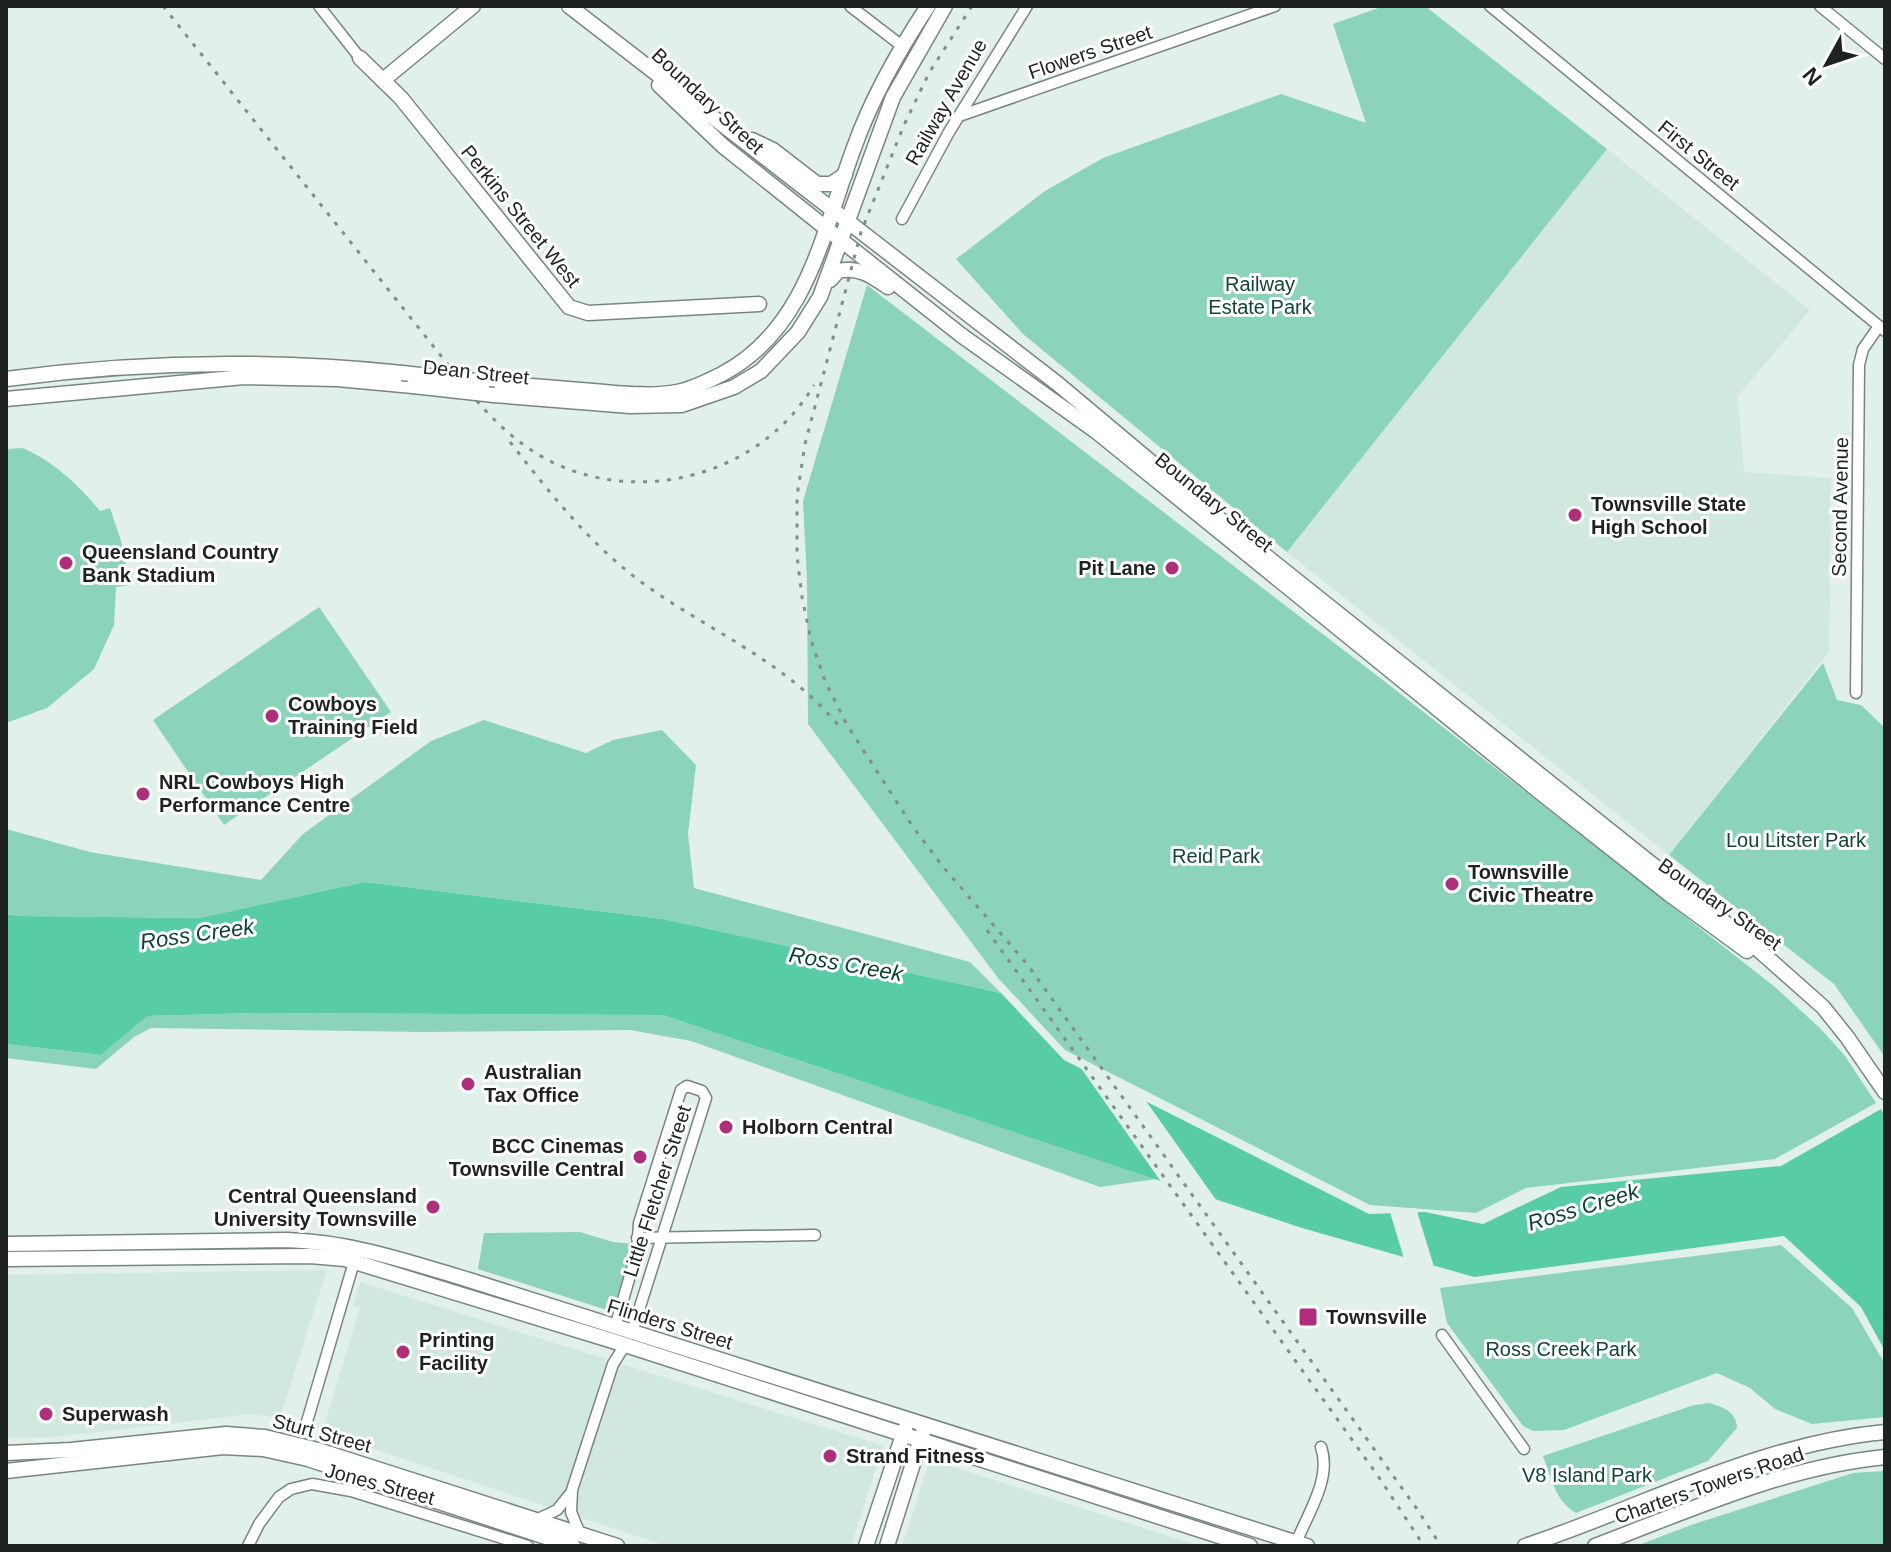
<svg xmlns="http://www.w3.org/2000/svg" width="1891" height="1552" viewBox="0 0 1891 1552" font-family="Helvetica,sans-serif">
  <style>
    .built { fill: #d0e8de }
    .green { fill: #8bd4b9 }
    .water { fill: #58cca7 }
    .pier { fill: #e1f0e9 }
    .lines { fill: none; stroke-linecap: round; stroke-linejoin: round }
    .street-casing { stroke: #788580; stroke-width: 13 }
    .secondary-casing { stroke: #788580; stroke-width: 17 }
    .street { stroke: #fff; stroke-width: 10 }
    .secondary { stroke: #fff; stroke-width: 14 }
    .rail { stroke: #838d89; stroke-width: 3; stroke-dasharray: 4 8; stroke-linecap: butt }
    .secondary-bridge-casing { stroke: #788580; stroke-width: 17; stroke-linecap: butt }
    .secondary-bridge { stroke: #fff; stroke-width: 14 }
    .poi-dot { fill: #ae2e7a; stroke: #fff; stroke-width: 3 }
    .labels { text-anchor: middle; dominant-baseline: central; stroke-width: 6; stroke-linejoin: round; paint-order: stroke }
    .street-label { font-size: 20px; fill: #1e2321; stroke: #fff }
    .park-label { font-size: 20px; fill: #124435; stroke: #fff }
    .poi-label { font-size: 20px; font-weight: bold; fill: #1e2321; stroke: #fff; text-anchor: start }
    .water-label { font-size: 22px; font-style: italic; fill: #0b3f30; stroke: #fff }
  </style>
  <rect width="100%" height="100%" fill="#e1f0e9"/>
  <g class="built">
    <polygon points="1607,149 1810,310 1738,396 1744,472 1831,478 1829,652 1669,855 1287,552"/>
    <polygon points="327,1270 280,1418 251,1414 54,1437 6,1438 6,1275"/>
    <polygon points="360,1282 883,1446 851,1546 667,1546 322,1432 360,1308 353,1305"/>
    <polygon points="932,1460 1199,1546 1200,1546 902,1546 929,1462"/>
  </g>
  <g class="green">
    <polygon points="1384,6 1425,6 1607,149 1287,552 1023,334 956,259 1045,191 1103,158 1281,94 1366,123 1333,24"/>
    <polygon points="867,285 1384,681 1775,987 1821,1029 1845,1056 1876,1103 1775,1159 1526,1188 1476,1213 1370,1205 1065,1050 998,978 808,724 807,580 803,501"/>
    <path d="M23,448C55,463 77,483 100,511L110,508L121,541L130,585L116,587L114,625L94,669L47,708L6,723V449Z"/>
    <polygon points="319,607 391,712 224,825 153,720"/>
    <polygon points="1823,663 1837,700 1861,705 1885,728 1885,1057 1834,984 1669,855"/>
    <polygon points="484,720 586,753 613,740 662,730 696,765 688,834 694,888 970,962 1001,993 663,919 365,882 199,918 19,916 6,914 6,829 90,852 261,880 303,834 431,741"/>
    <polygon points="257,1013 663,1015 1156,1179 1100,1187 691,1041 630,1030 422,1032 151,1028 134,1037 96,1069 6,1058 6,1044 101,1055 146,1016"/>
    <polygon points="580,1232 613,1242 634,1244 613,1312 478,1269 484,1233"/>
    <polygon points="1781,1245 1852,1308 1885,1364 1885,1417 1812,1424 1775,1409 1750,1388 1717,1373 1564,1430 1533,1431 1523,1426 1447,1323 1440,1288"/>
    <path d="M1710,1403C1724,1408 1736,1411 1737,1428L1708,1461L1576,1513C1555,1501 1551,1477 1543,1456L1694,1405Z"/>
    <polygon points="1885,1471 1885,1546 1636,1546 1694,1524 1853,1473"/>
  </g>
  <polygon class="water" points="365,882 663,919 1001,993 1064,1060 1369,1214 1425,1212 1483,1224 1561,1187 1781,1166 1881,1109 1885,1116 1885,1351 1861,1307 1784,1236 1474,1277 1302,1228 663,1015 257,1013 147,1016 101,1055 6,1044 6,914 19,916 199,918"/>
  <g class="pier">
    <polygon points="1076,1061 1141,1094 1219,1204 1164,1186"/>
    <polygon points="1416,1208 1435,1270 1405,1262 1389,1209"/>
  </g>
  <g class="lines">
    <defs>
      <g id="street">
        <polyline points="319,6 360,58"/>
        <polyline points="850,6 902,46"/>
        <polyline points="1490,6 1885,331"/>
        <polyline points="1820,6 1885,59"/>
        <polyline points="962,115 1275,6"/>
        <polyline points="902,219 949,132 1027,6"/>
        <polyline points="1856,693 1859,365 1863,349 1879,326"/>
        <polyline points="637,1238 815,1235"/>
        <polyline points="615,1327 637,1252 639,1223 681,1090 687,1086 702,1091 706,1098 632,1332"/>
        <polyline points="1442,1335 1524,1449"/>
        <polyline points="306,1425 354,1262"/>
        <polyline points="538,1519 557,1510 569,1495"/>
        <polyline points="580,1534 571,1512 572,1490 613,1364 625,1345"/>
        <path d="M1296,1543C1308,1513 1332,1478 1321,1447"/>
        <polyline points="248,1546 259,1524 279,1497 291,1489 312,1484 351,1491 528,1546"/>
      </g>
      <g id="secondary">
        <polyline points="569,6 1058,384 1207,509 1753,945 1823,1007 1847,1037 1885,1092"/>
        <polyline points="360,58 401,98 569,307 588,313 759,304"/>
        <polyline points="383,80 473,6"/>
        <polyline points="659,85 723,146 827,229 961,335 1097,432 1541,793 1669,894 1747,951"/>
        <polyline points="752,140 773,150 817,184 831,184 845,175"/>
        <path d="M830,280L838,271C858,266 872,276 888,287"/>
        <path d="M6,379C139,361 269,359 402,373"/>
        <path d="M484,382C520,385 556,388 593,391C620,393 650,397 677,392C693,389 708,381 722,374C809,328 823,229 855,145C873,95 899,50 928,6"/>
        <polyline points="494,395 630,406 682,405 734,387 761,371 798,332 820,297 893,97 945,6"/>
        <polyline points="6,399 244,377 337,379 413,386"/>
        <path d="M6,1244L287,1240C351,1242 409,1262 469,1280L1307,1546"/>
        <polyline points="6,1259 310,1256 345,1259 613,1341 1250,1546"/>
        <polyline points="6,1453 71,1450 226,1434 265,1437 318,1450 617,1546"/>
        <polyline points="6,1471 223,1447 263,1449 308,1459 573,1546"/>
        <polyline points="866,1546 905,1429"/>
        <polyline points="887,1546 923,1432"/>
        <path d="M1525,1546C1645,1506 1758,1444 1885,1432"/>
        <path d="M1595,1546C1690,1510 1784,1467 1885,1457"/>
      </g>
    </defs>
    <use href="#street" class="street-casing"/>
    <use href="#secondary" class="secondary-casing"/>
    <use href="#street" class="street"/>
    <use href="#secondary" class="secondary"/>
    <g class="rail">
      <path d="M163,6L476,400C502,430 531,455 568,469C658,503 765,468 814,385"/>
      <polyline points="972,6 929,73 904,125 861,232 805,444 797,496 797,556 802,597 811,640 825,681 847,725 913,827 944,868 1027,964 1417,1509 1441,1546"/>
      <path d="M510,442C550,493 591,546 644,584C712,633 784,660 840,727"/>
      <polyline points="987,930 1378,1476 1424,1546"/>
    </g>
    <defs>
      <g id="secondary-bridge">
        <polyline points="402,373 484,382"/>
        <polyline points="413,386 494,395"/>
      </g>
    </defs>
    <use href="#secondary-bridge" class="secondary-bridge-casing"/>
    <use href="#secondary-bridge" class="secondary-bridge"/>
  </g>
  <g class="poi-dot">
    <circle cx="1575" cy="515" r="8"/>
    <circle cx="66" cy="563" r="8"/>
    <circle cx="1172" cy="568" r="8"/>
    <circle cx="272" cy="716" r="8"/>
    <circle cx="143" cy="794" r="8"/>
    <circle cx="1452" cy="884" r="8"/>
    <circle cx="468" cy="1084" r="8"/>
    <circle cx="726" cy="1127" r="8"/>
    <circle cx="640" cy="1157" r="8"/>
    <circle cx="433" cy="1207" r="8"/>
    <rect x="1298" y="1307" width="20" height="20" rx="4"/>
    <circle cx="403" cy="1352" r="8"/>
    <circle cx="46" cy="1414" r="8"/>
    <circle cx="830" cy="1456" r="8"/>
  </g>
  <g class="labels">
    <g class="street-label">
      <text transform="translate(1090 52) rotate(-19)">Flowers Street</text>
      <text transform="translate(708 101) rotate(43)">Boundary Street</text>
      <text transform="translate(946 102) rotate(-60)">Railway Avenue</text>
      <text transform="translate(1699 155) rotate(39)">First Street</text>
      <text transform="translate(521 216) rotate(51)">Perkins Street West</text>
      <text transform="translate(476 372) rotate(6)">Dean Street</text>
      <text transform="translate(1214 502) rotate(39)">Boundary Street</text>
      <text transform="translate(1840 507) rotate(-89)">Second Avenue</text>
      <text transform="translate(1720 904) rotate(35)">Boundary Street</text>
      <text transform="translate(657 1191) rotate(-72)">Little Fletcher Street</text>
      <text transform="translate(670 1324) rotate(17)">Flinders Street</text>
      <text transform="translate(322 1433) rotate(15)">Sturt Street</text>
      <text transform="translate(380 1484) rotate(15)">Jones Street</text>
      <text transform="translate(1709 1485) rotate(-19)">Charters Towers Road</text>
    </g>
    <g class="park-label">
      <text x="1260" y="284">Railway<tspan x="1260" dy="23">Estate Park</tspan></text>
      <text x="1796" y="840">Lou Litster Park</text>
      <text x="1216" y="856">Reid Park</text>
      <text x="1561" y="1349">Ross Creek Park</text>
      <text x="1587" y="1475">V8 Island Park</text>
    </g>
    <g class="poi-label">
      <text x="1591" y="504">Townsville State<tspan x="1591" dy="23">High School</tspan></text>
      <text x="82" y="552">Queensland Country<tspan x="82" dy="23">Bank Stadium</tspan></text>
      <text x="1156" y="568" text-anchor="end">Pit Lane</text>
      <text x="288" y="704">Cowboys<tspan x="288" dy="23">Training Field</tspan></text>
      <text x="159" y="782">NRL Cowboys High<tspan x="159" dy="23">Performance Centre</tspan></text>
      <text x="1468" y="872">Townsville<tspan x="1468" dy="23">Civic Theatre</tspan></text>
      <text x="484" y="1072">Australian<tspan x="484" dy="23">Tax Office</tspan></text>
      <text x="742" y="1127">Holborn Central</text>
      <text x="624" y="1146" text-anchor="end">BCC Cinemas<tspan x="624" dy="23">Townsville Central</tspan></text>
      <text x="417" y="1196" text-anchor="end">Central Queensland<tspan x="417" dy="23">University Townsville</tspan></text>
      <text x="1326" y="1317">Townsville</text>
      <text x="419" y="1340">Printing<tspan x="419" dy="23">Facility</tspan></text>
      <text x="62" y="1414">Superwash</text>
      <text x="846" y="1456">Strand Fitness</text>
    </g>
    <g class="water-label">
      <text transform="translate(197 934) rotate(-8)">Ross Creek</text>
      <text transform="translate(846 964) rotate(10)">Ross Creek</text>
      <text transform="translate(1583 1207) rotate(-17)">Ross Creek</text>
    </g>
  </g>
  <rect width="1891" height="1552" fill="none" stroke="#1e2321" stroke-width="16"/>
  <g transform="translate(1827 64) rotate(230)" stroke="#ffffff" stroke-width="6" paint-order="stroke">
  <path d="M0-6L14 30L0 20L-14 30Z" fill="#1e2321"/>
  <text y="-12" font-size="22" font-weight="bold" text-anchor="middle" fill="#1e2321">N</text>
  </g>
</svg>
